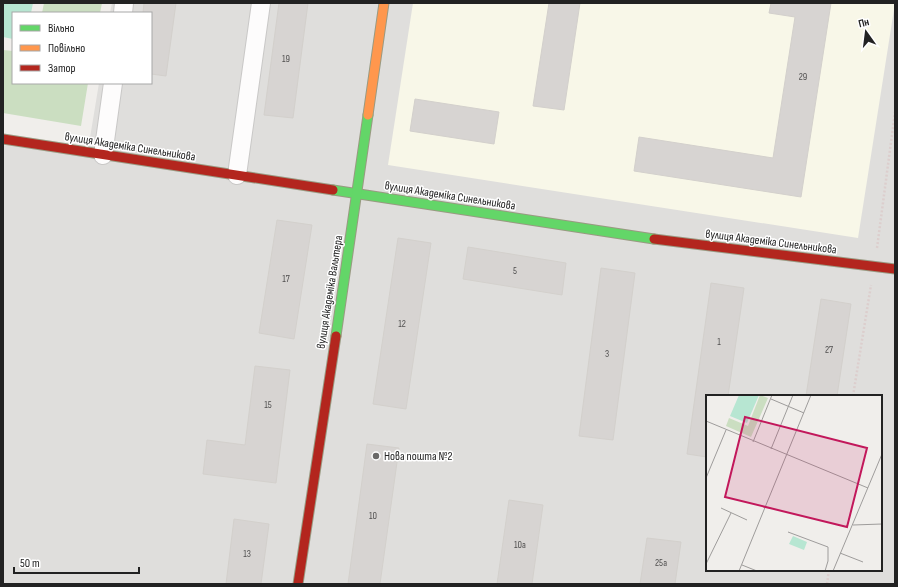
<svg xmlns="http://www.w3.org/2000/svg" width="898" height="587" viewBox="0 0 898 587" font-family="'Sofia Sans Condensed',sans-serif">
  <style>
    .residential { fill: #dfdedc; fill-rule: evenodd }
    .education { fill: #f8f7e8 }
    .forest { fill: #cbdec1 }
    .pitch { fill: #b7e6d2 }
    .building { fill: #d7d4d2; stroke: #d3d0cc }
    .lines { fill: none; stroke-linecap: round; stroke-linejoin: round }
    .street-casing { stroke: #c9c8c7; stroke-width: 20 }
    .fast-casing { stroke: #999a82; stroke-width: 11 }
    .slow-casing { stroke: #999a82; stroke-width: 11 }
    .jam-casing { stroke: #999a82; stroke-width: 11 }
    .path { stroke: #dccecd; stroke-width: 2.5; stroke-dasharray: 2 2; stroke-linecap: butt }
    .street { stroke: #fdfcfc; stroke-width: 18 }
    .fast { stroke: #63d668; stroke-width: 9 }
    .slow { stroke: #ff974d; stroke-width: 9 }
    .jam { stroke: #b3261e; stroke-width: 9 }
    .poi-dot { fill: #6a6968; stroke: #fff; stroke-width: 1.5 }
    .labels { text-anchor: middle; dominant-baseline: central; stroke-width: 3; stroke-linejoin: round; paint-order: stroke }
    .number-label { font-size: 10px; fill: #4f4e4e }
    .street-label { font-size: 12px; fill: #222; stroke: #fff }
    .poi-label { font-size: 12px; fill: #222; stroke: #fff; text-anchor: start }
    .inset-road { fill: none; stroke: #9e9c9b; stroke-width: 1 }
    .view { fill: #c2185b; fill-opacity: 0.15; stroke: #c2185b; stroke-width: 2 }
    .inset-edge { fill: none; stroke: #222; stroke-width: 2 }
  </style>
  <rect width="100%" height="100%" fill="#f0eeeb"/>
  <path class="residential" d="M112,3H895V584H3V145L87,156L99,83H151V13H110ZM707,396H881V570H707Z"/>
  <polygon class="education" points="413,3 895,3 858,238 388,165"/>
  <g class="forest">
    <polygon points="44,3 102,3 100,13 42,13"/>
    <polygon points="3,50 13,51 13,83 88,83 81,126 3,113"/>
  </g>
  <polygon class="pitch" points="3,3 33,3 31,13 13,13 13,39 3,37"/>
  <g class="building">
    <polygon points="144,3 176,3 166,76 151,74 151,13 143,13"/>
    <polygon points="279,3 308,3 293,118 264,115"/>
    <polygon points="549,3 580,3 564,110 533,106"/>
    <polygon points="771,3 831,3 801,197 634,171 639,137 773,158 795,17 769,13"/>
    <polygon points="415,99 499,112 494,144 410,131"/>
    <polygon points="277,220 312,225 294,339 259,333"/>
    <polygon points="398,238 431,243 406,409 373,404"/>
    <polygon points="468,247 566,263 562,295 463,279"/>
    <polygon points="601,268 635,273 613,440 579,436"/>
    <polygon points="711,283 744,288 728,396 707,396 707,457 687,454"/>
    <polygon points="821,299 851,304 837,396 806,396"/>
    <polygon points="255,366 290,370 276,483 203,474 207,440 245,445"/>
    <polygon points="367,444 399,448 380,584 348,584"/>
    <polygon points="509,500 543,505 532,584 497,584"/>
    <polygon points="234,519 269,524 261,584 226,584"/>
    <polygon points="647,538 681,542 675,584 640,584"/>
  </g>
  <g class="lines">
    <defs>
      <g id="street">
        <polyline points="123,13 124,3"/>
        <polyline points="103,155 113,83"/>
        <polyline points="237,175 261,3"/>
      </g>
      <g id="fast">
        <polyline points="333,190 654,239"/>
        <polyline points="336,336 368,115"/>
      </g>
      <polyline id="slow" points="368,115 384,3"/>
      <g id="jam">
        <polyline points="3,139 333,190"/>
        <polyline points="654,239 895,269"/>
        <polyline points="298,584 336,336"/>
      </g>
    </defs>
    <use href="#street" class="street-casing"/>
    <use href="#fast" class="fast-casing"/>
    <use href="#slow" class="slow-casing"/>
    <use href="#jam" class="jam-casing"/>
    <g class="path">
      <polyline points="877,248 895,112"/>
      <polyline points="853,396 871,285"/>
      <polyline points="827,584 829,570"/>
    </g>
    <use href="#street" class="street"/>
    <use href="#fast" class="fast"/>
    <use href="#slow" class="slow"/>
    <use href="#jam" class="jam"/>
  </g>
  <circle class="poi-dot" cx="376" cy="456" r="4"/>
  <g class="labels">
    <g class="number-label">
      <text x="286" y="59">19</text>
      <text x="803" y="77">29</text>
      <text x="515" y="271">5</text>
      <text x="286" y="279">17</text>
      <text x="402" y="324">12</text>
      <text x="719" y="342">1</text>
      <text x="829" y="350">27</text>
      <text x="607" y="354">3</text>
      <text x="268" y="405">15</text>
      <text x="373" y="516">10</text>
      <text x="520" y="545">10а</text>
      <text x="247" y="554">13</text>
      <text x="661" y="563">25а</text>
    </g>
    <g class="street-label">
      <text transform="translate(130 147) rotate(9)">вулиця Академіка Синельникова</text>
      <text transform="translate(450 196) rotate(9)">вулиця Академіка Синельникова</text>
      <text transform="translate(771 242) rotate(7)">вулиця Академіка Синельникова</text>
      <text transform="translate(330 292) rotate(-81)">вулиця Академіка Вальтера</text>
    </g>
    <g class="poi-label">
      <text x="384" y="456">Нова пошта №2</text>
    </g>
  </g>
  <g transform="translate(706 395)">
    <rect width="176" height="176" fill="#f0eeeb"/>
    <path d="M54,0L62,3L45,42L20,31L23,23L42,31Z" fill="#cbdec1"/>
    <path d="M33,0H53L41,28L24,21ZM87,141L101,147L98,155L83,149Z" fill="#b7e6d2"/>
    <path class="inset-road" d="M65,4L98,18M0,26L162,93M47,47L66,0M65,54L87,0M0,83L20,35M15,113L41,125M147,130L176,129M82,137L122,152V166L119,176M134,158L157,167M0,169L25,118M36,170L51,176M33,176L105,0M127,176L176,59"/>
    <path class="view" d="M39,22L161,53L141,132L19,102Z"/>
    <rect width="176" height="176" class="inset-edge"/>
  </g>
  <rect width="898" height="587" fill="none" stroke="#222222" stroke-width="8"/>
  <rect x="12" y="12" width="140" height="72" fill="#ffffff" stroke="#a7a7a7"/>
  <rect x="20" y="25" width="20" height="6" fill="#63d668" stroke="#a7a7a7"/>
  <text x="48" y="32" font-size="12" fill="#222222">Вільно</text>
  <rect x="20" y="45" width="20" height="6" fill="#ff974d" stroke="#a7a7a7"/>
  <text x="48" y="52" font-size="12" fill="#222222">Повільно</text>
  <rect x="20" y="65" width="20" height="6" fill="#b3261e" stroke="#a7a7a7"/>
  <text x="48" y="72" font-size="12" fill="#222222">Затор</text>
  <g transform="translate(866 32) rotate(346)" stroke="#ffffff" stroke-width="3" paint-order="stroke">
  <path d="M0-3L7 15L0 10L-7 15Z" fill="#222222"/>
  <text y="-6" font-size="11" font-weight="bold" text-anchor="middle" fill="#222222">Пн</text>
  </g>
  <path d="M14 567v6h125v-6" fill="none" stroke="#222222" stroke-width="2"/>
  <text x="20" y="567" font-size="12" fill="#222222" stroke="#ffffff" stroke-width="3" paint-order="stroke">50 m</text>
</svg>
